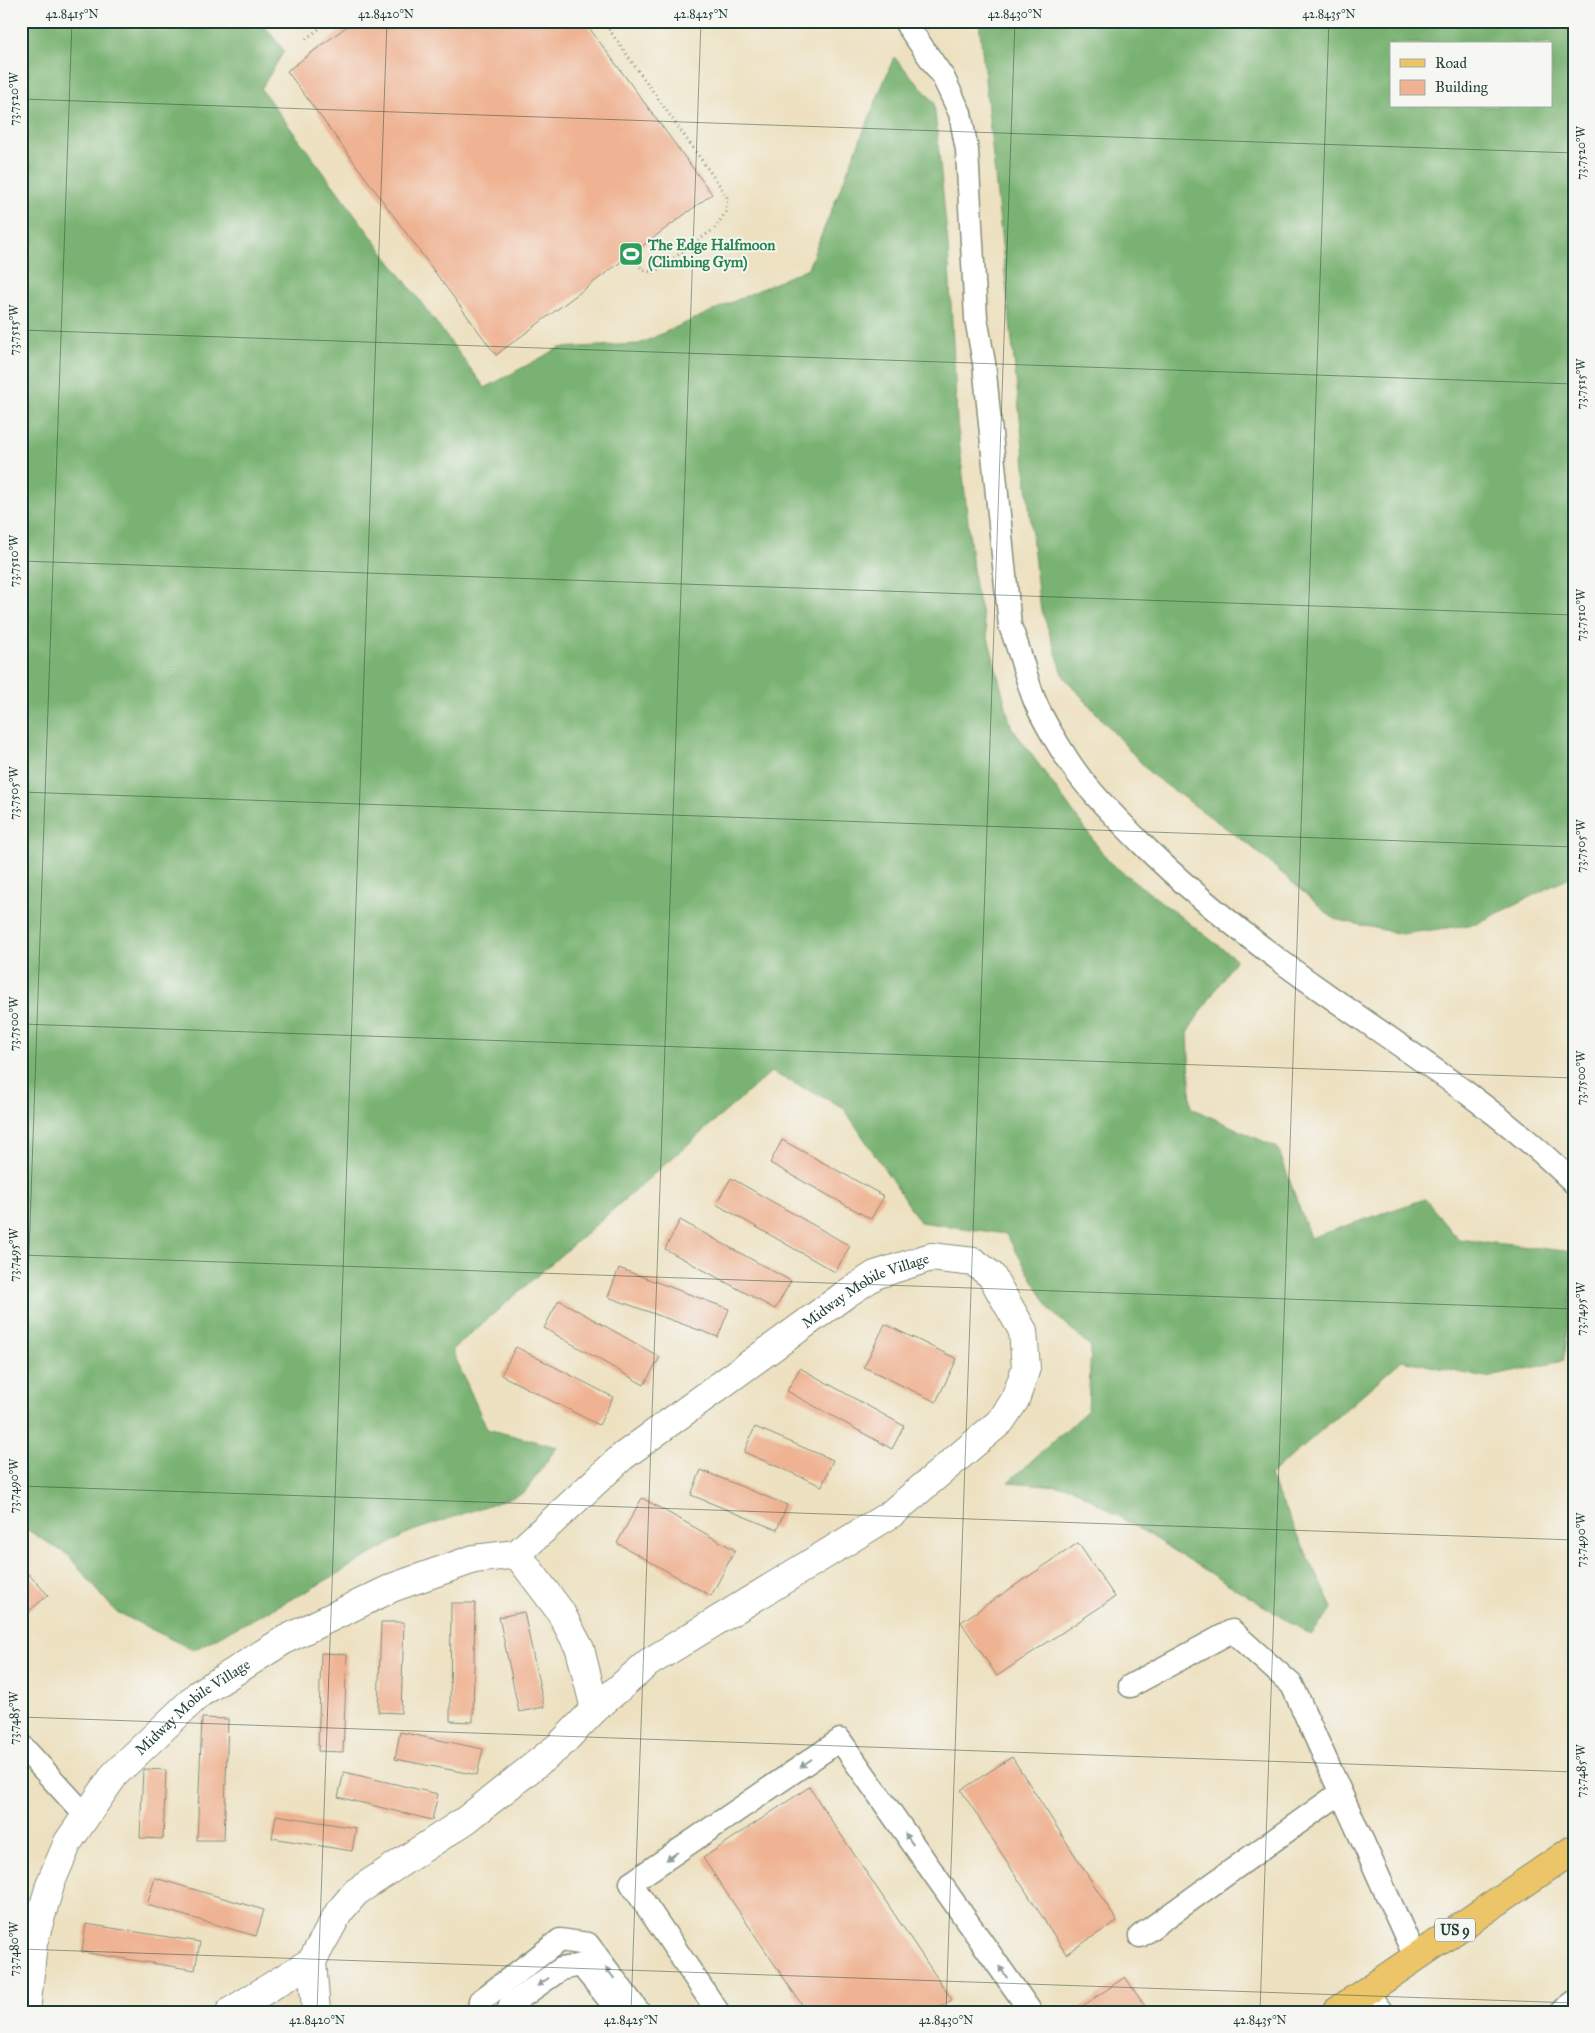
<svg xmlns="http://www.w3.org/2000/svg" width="1595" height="2033" viewBox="0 0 1595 2033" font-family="'IM FELL Great Primer',serif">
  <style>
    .forest { fill: #79b272; stroke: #4c7853; fill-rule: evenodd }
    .building { fill: #efb292 }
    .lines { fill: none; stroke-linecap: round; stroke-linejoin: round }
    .service-casing { stroke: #868f7a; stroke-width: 25 }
    .minor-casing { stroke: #868f7a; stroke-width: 30 }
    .primary-casing { stroke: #868f7a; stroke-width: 30 }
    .path { stroke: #868f7a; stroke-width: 3; stroke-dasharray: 1 4; stroke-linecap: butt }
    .service { stroke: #fff; stroke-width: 22 }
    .minor { stroke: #fff; stroke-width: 28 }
    .primary { stroke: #ecc569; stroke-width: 28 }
    .oneway { fill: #8f9e9a }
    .ticks { fill: none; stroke: #1f3d34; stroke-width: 1; stroke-opacity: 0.45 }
    .labels { text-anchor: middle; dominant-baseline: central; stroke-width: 4; stroke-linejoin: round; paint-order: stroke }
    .shield { fill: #f6f6f2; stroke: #60746d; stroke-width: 1 }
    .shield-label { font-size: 14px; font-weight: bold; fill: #1f3d34 }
    .leisure-label { font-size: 15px; font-weight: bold; fill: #27864d; stroke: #f6f6f2; text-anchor: start }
    .street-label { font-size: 15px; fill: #1f3d34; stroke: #f6f6f2 }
    .neatline { fill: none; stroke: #1f3d34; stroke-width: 2 }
    .ticks-label { font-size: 12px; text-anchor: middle; fill: #1f3d34 }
  </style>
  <rect width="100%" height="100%" fill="#f6f6f2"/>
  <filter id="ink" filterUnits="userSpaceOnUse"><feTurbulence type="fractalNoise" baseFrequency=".02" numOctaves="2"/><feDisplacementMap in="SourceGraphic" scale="10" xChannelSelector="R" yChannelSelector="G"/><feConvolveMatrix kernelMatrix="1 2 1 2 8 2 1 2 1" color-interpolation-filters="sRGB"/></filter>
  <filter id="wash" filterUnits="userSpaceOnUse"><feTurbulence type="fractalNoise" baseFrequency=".0096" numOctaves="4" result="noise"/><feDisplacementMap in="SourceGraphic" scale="20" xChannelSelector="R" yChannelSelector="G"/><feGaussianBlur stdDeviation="1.12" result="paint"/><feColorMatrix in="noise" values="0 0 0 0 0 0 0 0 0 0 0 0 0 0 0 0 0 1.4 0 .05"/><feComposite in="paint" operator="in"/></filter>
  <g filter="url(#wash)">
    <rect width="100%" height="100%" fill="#ede1c1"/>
    <g class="forest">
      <polygon points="21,21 261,21 284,51 261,89 485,388 559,348 639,344 808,268 894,57 934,102 948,245 957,420 975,587 1011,726 1109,862 1236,959 1188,1031 1191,1108 1278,1148 1310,1238 1425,1199 1458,1239 1574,1252 1574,1272 1563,1361 1486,1378 1402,1360 1269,1476 1333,1608 1311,1635 1071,1487 1008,1482 1088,1410 1091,1347 1051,1311 1006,1234 920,1222 843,1107 771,1072 452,1350 487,1429 557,1447 524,1493 410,1532 309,1590 193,1650 115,1611 68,1555 21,1526"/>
      <path d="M979,21H1574V874L1572,876L1476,924L1402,934L1334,919L1252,847L1151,774L1064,677L1039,602ZM1391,44H1551V106H1391Z"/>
    </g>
    <g id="blocks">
      <g class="building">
        <polygon points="354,21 584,21 712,194 496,355 287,71"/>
        <polygon points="782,1140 884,1196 871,1219 770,1163"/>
        <polygon points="731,1178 850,1246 835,1272 716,1204"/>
        <polygon points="680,1220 791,1281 775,1309 665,1249"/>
        <polygon points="619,1268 729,1309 718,1337 608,1297"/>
        <polygon points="559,1300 660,1357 644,1385 544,1328"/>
        <polygon points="885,1324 957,1359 936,1402 864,1367"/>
        <polygon points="516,1347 613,1397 599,1425 501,1375"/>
        <polygon points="800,1368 904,1426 892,1449 787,1391"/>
        <polygon points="755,1427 833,1460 822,1486 744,1452"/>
        <polygon points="701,1470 787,1505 777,1530 691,1495"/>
        <polygon points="642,1498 735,1550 711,1596 617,1543"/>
        <polygon points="1078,1543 1115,1597 997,1676 961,1622"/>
        <polygon points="21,1566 48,1595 21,1618"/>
        <polygon points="451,1603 475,1603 473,1722 450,1721"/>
        <polygon points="524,1612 544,1707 519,1712 499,1617"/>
        <polygon points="381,1622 404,1622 401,1713 378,1712"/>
        <polygon points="321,1653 347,1654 343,1752 318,1751"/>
        <polygon points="202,1718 228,1719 224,1840 197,1840"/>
        <polygon points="400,1732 483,1749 477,1775 395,1759"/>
        <polygon points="1012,1757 1117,1921 1066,1954 961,1790"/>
        <polygon points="143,1769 166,1770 163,1839 140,1838"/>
        <polygon points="344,1772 438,1794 432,1820 338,1797"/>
        <polygon points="809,1787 952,2000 933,2012 799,2012 804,2008 703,1858"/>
        <polygon points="276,1815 356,1828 352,1851 272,1838"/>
        <polygon points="155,1878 264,1910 256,1936 147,1905"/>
        <polygon points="86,1924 200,1942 195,1970 82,1952"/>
        <polygon points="1125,1977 1149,2012 1083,2012 1080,2008"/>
      </g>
    </g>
  </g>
  <g filter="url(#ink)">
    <use href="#blocks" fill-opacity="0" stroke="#868f7a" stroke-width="1"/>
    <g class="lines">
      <defs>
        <g id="service">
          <path d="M907,25L943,77L960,113L967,150L976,318L984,363L1010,626C1020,650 1025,675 1034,699C1041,717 1061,750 1072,766C1091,794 1117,818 1140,842C1195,897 1258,946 1322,991C1408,1052 1499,1109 1574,1183"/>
          <polyline points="1130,1686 1232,1631 1292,1685 1415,1957"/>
          <polyline points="21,1745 86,1816"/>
          <polyline points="1140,1936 1340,1793"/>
          <polyline points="1365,1991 1382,2012"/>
          <polyline points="479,2012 480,2001 560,1940 588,1944 639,2012"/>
          <polyline points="508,2012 510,2005 561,1969 581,1965 607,1997 637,2011"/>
          <polyline points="718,2012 631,1883 840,1740 1031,2012"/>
          <polyline points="1561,2012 1574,2002"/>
        </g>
        <g id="minor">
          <polyline points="517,1554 560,1611 580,1649 595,1709"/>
          <polyline points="312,1961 316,2012"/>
          <path id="s1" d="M26,2012L33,1943L51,1882L68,1842L115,1774L199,1694L286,1639L394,1587L474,1559L517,1554L622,1457L846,1294L875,1275L931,1257L974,1262L991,1275L1023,1331L1026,1368L1015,1400L1001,1421L891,1514L648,1663L595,1709L559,1746L466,1820L356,1892L339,1912L312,1961L230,2012"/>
        </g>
        <polyline id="primary" points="1336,2012 1574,1849"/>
      </defs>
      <use href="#service" class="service-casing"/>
      <use href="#minor" class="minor-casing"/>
      <use href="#primary" class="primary-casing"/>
      <g class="path">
        <polyline points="603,21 727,196 726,212 714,229 653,273 642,269 631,254"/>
        <polyline points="306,39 329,21"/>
      </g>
      <use href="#service" class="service"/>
      <use href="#minor" class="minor"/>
      <use href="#primary" class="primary"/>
    </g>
    <defs><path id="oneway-solid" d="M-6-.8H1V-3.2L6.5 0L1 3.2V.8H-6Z" transform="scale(1.25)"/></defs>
    <g class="oneway">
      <use href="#oneway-solid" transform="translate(806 1763) rotate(145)"/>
      <use href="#oneway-solid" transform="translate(909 1839) rotate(-125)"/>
      <use href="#oneway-solid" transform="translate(672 1856) rotate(145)"/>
      <use href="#oneway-solid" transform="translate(1003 1972) rotate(-125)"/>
      <use href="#oneway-solid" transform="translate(610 1973) rotate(-127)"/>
      <use href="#oneway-solid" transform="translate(543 1982) rotate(145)"/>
    </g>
  </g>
  <path class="ticks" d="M21,99L1574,153M21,330L1574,384M21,561L1574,615M21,792L1574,847M21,1024L1574,1078M21,1255L1574,1309M21,1483L72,21M21,1486L1574,1540M21,1717L1574,1772M21,1949L1574,2003M317,2012L387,21M631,2012L701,21M946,2012L1015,21M1260,2012L1329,21"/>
  <defs>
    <symbol id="stadium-square" viewBox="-11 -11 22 22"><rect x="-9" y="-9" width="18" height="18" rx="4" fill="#2e9e5b" stroke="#f6f6f2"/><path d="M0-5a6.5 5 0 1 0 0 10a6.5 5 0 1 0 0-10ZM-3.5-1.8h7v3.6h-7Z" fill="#fff"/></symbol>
  </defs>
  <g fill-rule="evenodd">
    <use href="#stadium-square" x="617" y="240" width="28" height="28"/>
  </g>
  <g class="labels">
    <rect class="shield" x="1435" y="1918.5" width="40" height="23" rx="4"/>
    <g class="shield-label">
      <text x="1455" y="1930">US 9</text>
    </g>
    <g class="leisure-label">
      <text x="648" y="245">The Edge Halfmoon<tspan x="648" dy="17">(Climbing Gym)</tspan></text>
    </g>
    <g class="street-label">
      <text stroke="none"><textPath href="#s1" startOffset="1165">Midway Mobile Village</textPath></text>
      <text stroke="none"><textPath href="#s1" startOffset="362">Midway Mobile Village</textPath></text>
    </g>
  </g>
  <rect width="1595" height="2033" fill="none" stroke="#f6f6f2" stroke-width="55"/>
  <rect x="1390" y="42" width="162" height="65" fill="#f6f6f2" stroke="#a0aca6"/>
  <rect x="1400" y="59" width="25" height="8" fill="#ecc569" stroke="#a0aca6"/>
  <text x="1435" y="68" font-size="15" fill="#1f3d34">Road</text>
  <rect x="1400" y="80" width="25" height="15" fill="#efb292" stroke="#a0aca6"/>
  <text x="1435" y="92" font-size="15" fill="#1f3d34">Building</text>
  <rect x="28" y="28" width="1540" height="1978" class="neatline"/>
  <g class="ticks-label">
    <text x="72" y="18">42.8415°N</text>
    <text x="386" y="18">42.8420°N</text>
    <text x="701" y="18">42.8425°N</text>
    <text x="1015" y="18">42.8430°N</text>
    <text x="1329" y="18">42.8435°N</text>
    <text transform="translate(14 99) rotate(-90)" y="4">73.7520°W</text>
    <text transform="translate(1581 153) rotate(-90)" y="4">73.7520°W</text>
    <text transform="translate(14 330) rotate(-90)" y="4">73.7515°W</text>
    <text transform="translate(1581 384) rotate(-90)" y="4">73.7515°W</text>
    <text transform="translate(14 561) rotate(-90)" y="4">73.7510°W</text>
    <text transform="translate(1581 615) rotate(-90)" y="4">73.7510°W</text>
    <text transform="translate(14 793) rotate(-90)" y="4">73.7505°W</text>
    <text transform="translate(1581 846) rotate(-90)" y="4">73.7505°W</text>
    <text transform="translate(14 1024) rotate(-90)" y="4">73.7500°W</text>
    <text transform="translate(1581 1078) rotate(-90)" y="4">73.7500°W</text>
    <text transform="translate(14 1255) rotate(-90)" y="4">73.7495°W</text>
    <text transform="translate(1581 1309) rotate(-90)" y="4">73.7495°W</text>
    <text transform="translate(14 1486) rotate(-90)" y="4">73.7490°W</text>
    <text transform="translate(1581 1540) rotate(-90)" y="4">73.7490°W</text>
    <text transform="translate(14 1718) rotate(-90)" y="4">73.7485°W</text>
    <text transform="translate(1581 1771) rotate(-90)" y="4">73.7485°W</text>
    <text transform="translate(14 1949) rotate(-90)" y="4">73.7480°W</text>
    <text x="317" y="2024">42.8420°N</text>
    <text x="631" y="2024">42.8425°N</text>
    <text x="946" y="2024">42.8430°N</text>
    <text x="1260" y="2024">42.8435°N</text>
  </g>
</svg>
